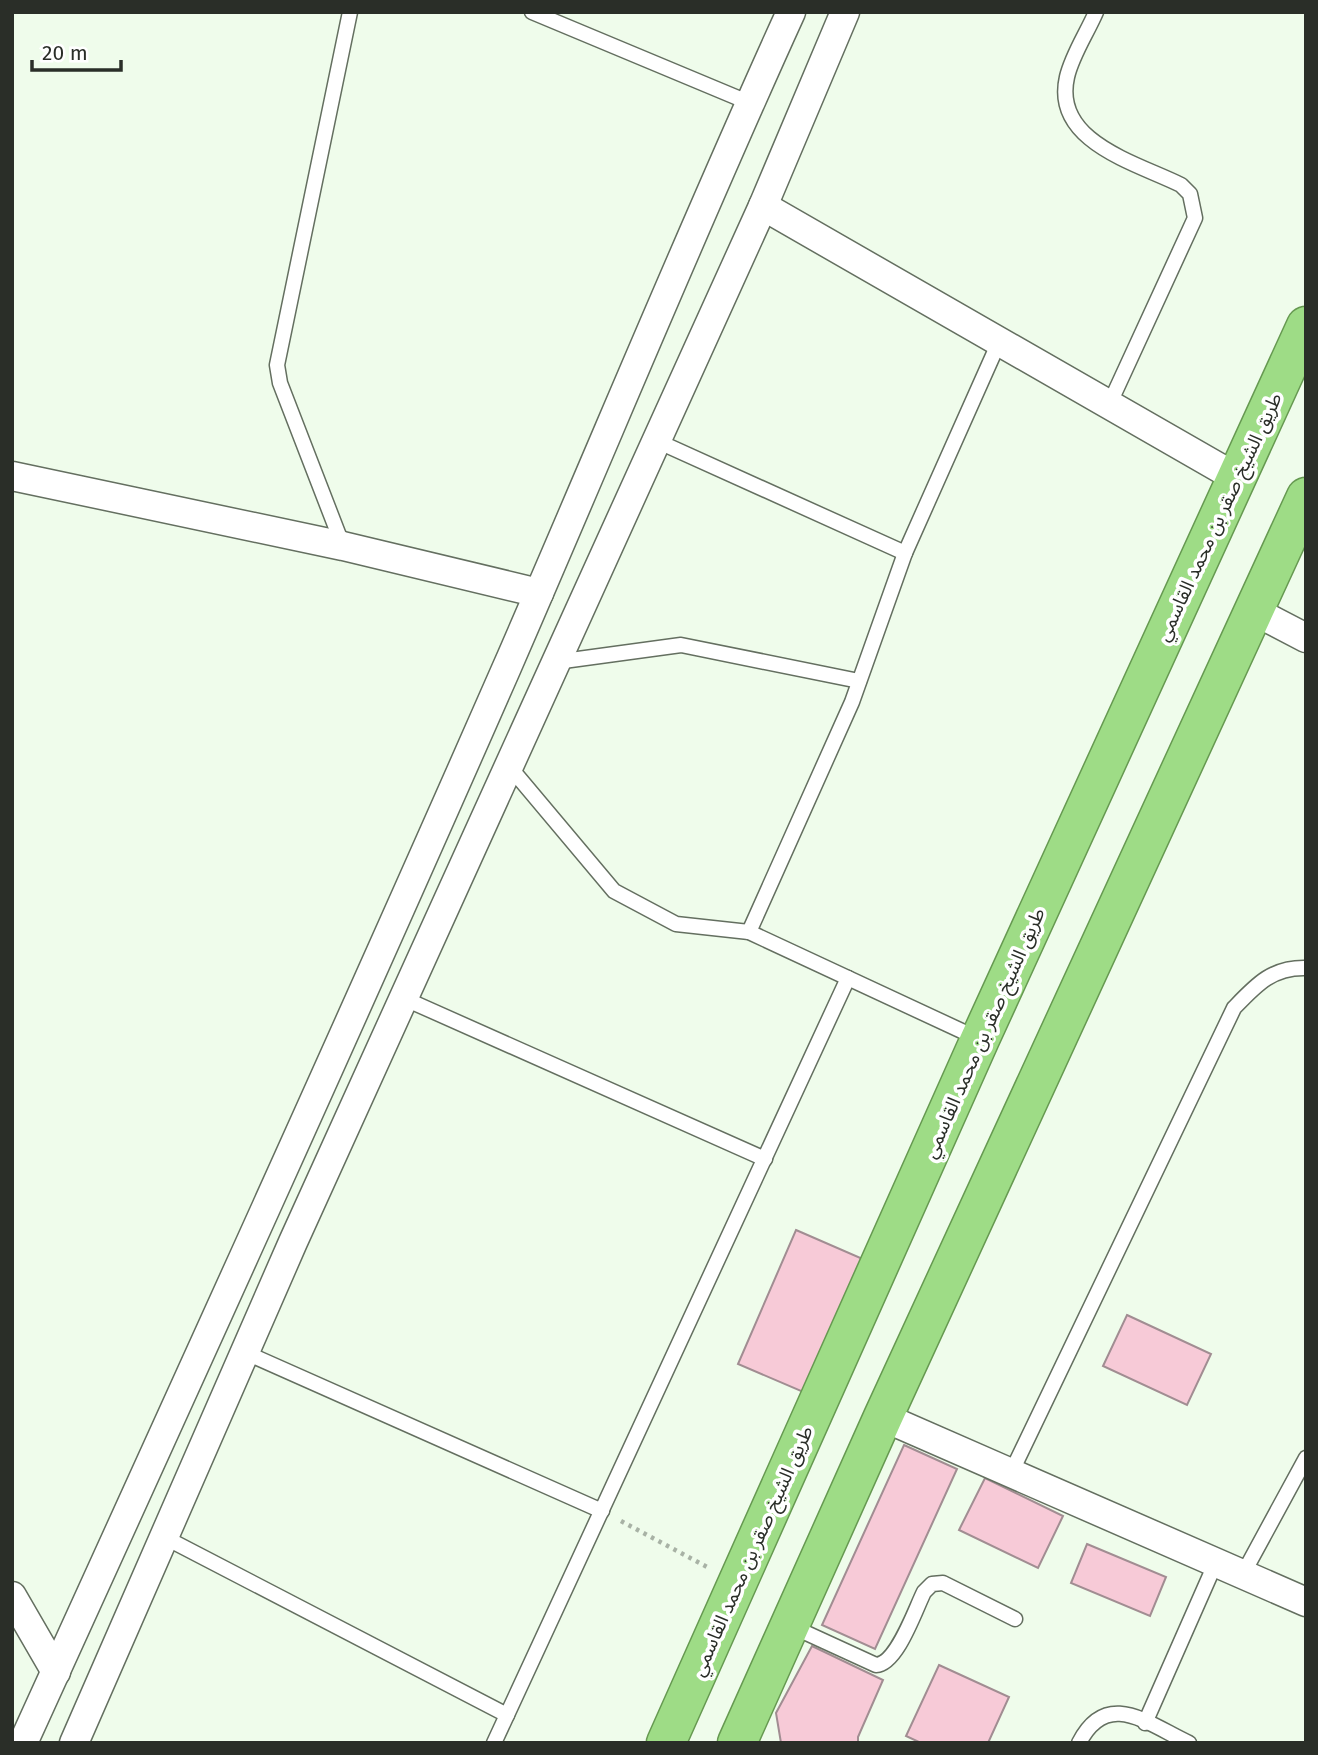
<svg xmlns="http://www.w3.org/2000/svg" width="1318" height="1755" viewBox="0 0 1318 1755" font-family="'Fira Sans','Noto Sans Arabic',sans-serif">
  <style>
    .building { fill: #f7cad7; stroke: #a18d92; stroke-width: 2 }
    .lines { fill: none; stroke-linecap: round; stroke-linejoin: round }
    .service-casing { stroke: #646f60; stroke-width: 17 }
    .minor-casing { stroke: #646f60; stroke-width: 31 }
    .trunk-casing { stroke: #669951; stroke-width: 41 }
    .path { stroke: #a8b2a5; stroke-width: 4.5; stroke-dasharray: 3.5 5; stroke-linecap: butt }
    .service { stroke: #fff; stroke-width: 14 }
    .minor { stroke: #fff; stroke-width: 28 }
    .trunk { stroke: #9edc86; stroke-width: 38 }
    .labels { text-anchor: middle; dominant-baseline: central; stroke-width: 7; stroke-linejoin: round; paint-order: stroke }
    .street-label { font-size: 19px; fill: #2a2e28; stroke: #fff }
  </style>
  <rect width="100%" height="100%" fill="#effceb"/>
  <g class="building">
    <polygon points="796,1230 872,1263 815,1397 738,1364"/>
    <polygon points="1127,1315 1211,1354 1187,1405 1103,1366"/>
    <polygon points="904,1445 957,1469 875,1649 822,1625"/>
    <polygon points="985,1478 1063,1516 1038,1568 959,1530"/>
    <polygon points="1087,1544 1166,1577 1150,1616 1071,1583"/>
    <polygon points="812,1646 883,1680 858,1737 858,1743 781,1743 776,1713"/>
    <polygon points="939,1665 1009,1697 988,1743 921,1743 906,1736"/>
  </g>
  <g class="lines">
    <defs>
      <g id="service">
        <polyline points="532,12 750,103"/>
        <path d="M1096,12C1087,33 1072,55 1067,77C1052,142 1137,163 1181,185L1190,194L1195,218L1109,405"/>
        <polyline points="657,441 905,553"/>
        <polyline points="343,546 280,383 277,365 350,12"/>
        <polyline points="556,662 681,645 859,681"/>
        <polyline points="509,766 614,891 676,924 749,932 979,1039"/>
        <polyline points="749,932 852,702 905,553 999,342"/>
        <polyline points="403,998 765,1159"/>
        <polyline points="244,1352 602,1511"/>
        <path d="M1011,1473L1234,1008C1256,985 1272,967 1306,968"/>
        <polyline points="164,1537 507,1715"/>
        <polyline points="1243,1574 1306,1458"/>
        <path d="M791,1626L876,1665C897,1664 915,1610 924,1592L932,1584L943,1583L1015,1619"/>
        <polyline points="1145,1723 1216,1562"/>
        <polyline points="494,1743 848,978"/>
        <path d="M1079,1743C1107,1688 1148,1724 1189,1743"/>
      </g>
      <g id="minor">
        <polyline points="763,206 1237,478"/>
        <polyline points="12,476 343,546 539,593"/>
        <polyline points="1254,611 1306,638"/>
        <polyline points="883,1417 1306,1602"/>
        <polyline points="12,1596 56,1672"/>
        <path d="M23,1743C186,1385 349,1027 507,667C602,449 692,229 791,12"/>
        <polyline points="74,1743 293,1242 763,206 845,12"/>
      </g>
      <g id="trunk">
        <polyline points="666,1743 980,1039 1306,326"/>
        <polyline points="737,1743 883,1417 1306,497"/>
      </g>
    </defs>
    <use href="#service" class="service-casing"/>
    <use href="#minor" class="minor-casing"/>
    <use href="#trunk" class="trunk-casing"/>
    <polyline class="path" points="621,1521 709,1568"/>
    <use href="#service" class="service"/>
    <use href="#minor" class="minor"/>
    <use href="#trunk" class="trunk"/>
  </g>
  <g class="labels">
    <g class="street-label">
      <text transform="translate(1219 517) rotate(-65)">طريق الشيخ صقر بن محمد القاسمي</text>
      <text transform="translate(984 1033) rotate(-66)">طريق الشيخ صقر بن محمد القاسمي</text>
      <text transform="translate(752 1551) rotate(-66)">طريق الشيخ صقر بن محمد القاسمي</text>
    </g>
  </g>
  <rect width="1318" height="1755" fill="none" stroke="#2a2e28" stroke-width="28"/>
  <path d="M32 60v10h89v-10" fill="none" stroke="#2a2e28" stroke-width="3.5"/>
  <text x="42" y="60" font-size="21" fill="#2a2e28" stroke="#ffffff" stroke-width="5" paint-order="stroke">20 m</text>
</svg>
